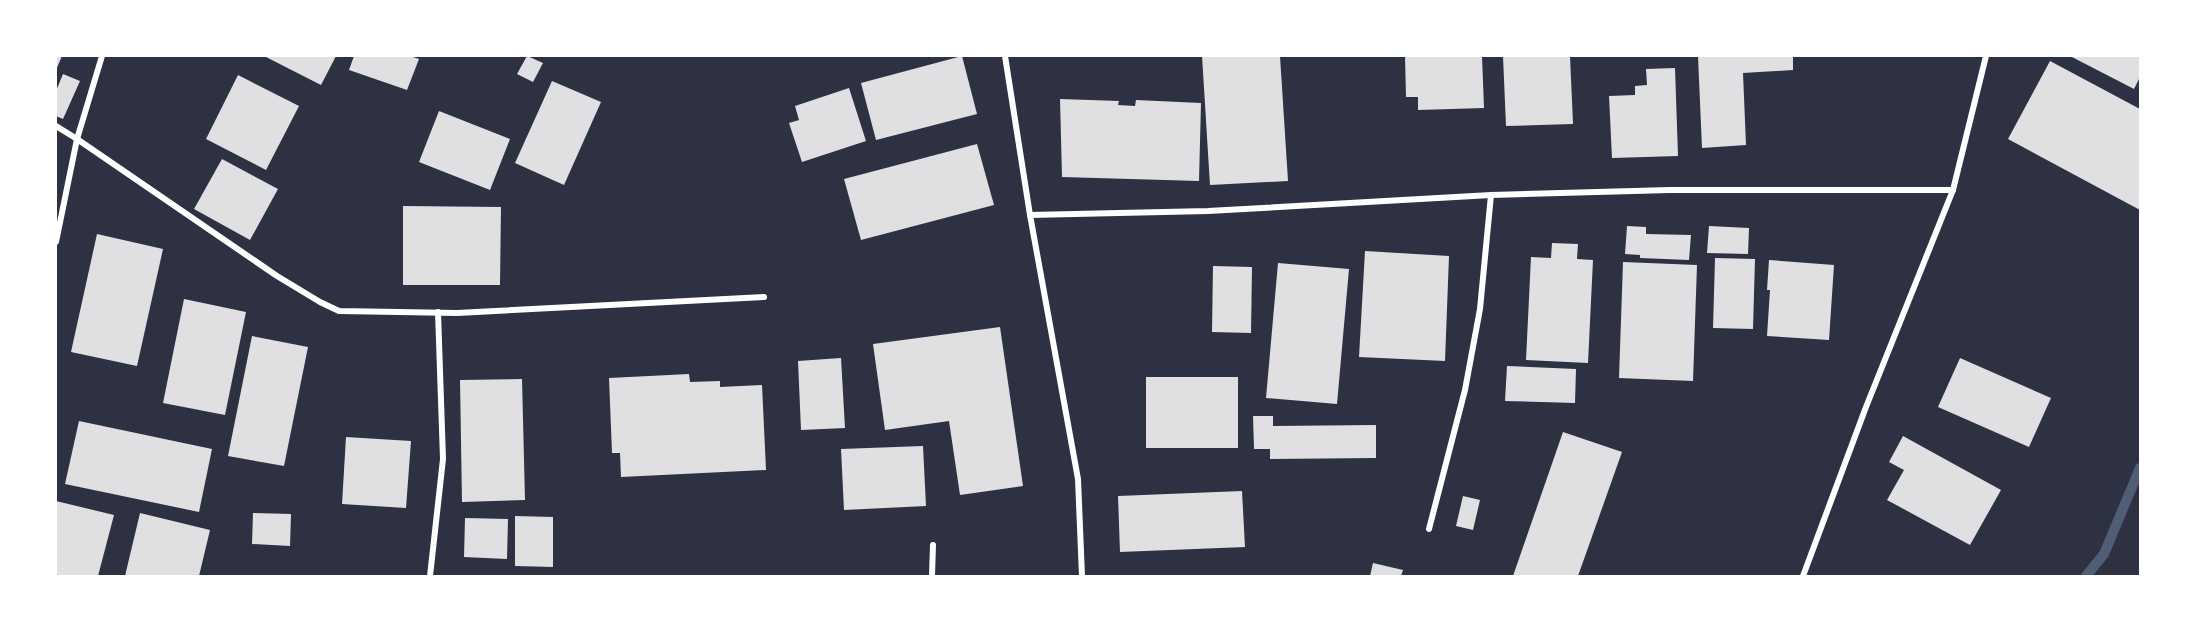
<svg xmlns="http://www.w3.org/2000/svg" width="2196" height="632" viewBox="0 0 2196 632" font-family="Lato,sans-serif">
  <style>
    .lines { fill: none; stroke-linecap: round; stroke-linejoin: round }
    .stream { stroke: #4f5d75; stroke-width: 10 }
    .building { fill: #e0e0e3 }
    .minor { stroke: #fff; stroke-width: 6 }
  </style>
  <rect width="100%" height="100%" fill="#2d3142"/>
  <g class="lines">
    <polyline class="stream" points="2086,576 2104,554 2140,468"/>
  </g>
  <g class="building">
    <polygon points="56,56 62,56 56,70"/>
    <polygon points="267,56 336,56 321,85 266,57"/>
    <polygon points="354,56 410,56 419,59 407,90 349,70"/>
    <polygon points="527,56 543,63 533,82 517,74"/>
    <polygon points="962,56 977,114 876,140 861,83"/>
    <polygon points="1202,56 1280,56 1288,181 1210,185"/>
    <polygon points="1405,56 1482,56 1484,108 1418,110 1418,97 1406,97"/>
    <polygon points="1503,56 1570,56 1573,124 1506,126"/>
    <polygon points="1698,56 1793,56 1793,70 1743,73 1746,145 1702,148"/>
    <polygon points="2070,56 2140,56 2140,77 2134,89"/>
    <polygon points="2050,61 2140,109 2140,210 2008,139"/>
    <polygon points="1675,68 1678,156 1612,158 1609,96 1635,95 1635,86 1647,85 1646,69"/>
    <polygon points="63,74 80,81 63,119 56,116 56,91"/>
    <polygon points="238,75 299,106 266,170 206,139"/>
    <polygon points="552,81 601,102 564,185 515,163"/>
    <polygon points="849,88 866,141 802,162 789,123 799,120 795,106"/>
    <polygon points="1060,99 1119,101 1118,105 1135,106 1136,100 1201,103 1199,181 1062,177"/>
    <polygon points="439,111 510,139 490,190 419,162"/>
    <polygon points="977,144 994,205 861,240 844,179"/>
    <polygon points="222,159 278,189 250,240 194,209"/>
    <polygon points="403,206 501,207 500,285 403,285"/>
    <polygon points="1627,226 1646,227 1646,234 1691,235 1689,260 1640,258 1640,255 1625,254"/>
    <polygon points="1709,226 1749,228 1748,254 1707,253"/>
    <polygon points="97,234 163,249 137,366 71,352"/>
    <polygon points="1552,243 1578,244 1577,259 1593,260 1588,363 1526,360 1531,257 1551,258"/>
    <polygon points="1365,251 1449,256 1445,361 1359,357"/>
    <polygon points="1715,258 1755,259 1753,329 1713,328"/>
    <polygon points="1769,260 1834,265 1829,340 1767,336 1770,290 1767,290"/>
    <polygon points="1623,262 1697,265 1693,381 1619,378"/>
    <polygon points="1278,263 1349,269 1337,404 1266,398"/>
    <polygon points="1213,266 1252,267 1251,333 1212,332"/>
    <polygon points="184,299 246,312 225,415 163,403"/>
    <polygon points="1000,327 1023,486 960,495 949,421 885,430 873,344"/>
    <polygon points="252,336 308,347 284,466 228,456"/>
    <polygon points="841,358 845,428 801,430 798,361"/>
    <polygon points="1960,358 2051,398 2029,447 1938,407"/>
    <polygon points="1507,366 1576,369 1575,403 1505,401"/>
    <polygon points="689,374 690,382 720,381 720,387 762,385 766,470 621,477 620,453 612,453 609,378"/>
    <rect x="1146" y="377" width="92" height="71"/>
    <polygon points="522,379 525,500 462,502 460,380"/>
    <polygon points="1253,416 1273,416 1273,426 1376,425 1376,458 1270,459 1270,449 1254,449"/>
    <polygon points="79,421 212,449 199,512 65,484"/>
    <polygon points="1563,432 1622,452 1578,576 1513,576"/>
    <polygon points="1903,436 2001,490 1970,545 1887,500 1904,470 1889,462"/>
    <polygon points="346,437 411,441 406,508 342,504"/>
    <polygon points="923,446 926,506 844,510 841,449"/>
    <polygon points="1242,491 1245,547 1120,552 1118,496"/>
    <polygon points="1463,496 1480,500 1473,530 1456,526"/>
    <polygon points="56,501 114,515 98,576 56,576"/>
    <polygon points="140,513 210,530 199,576 125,576"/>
    <polygon points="253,513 291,514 290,546 252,544"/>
    <polygon points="515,516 553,517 553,567 515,566"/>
    <polygon points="465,518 508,519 507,559 464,557"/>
    <polygon points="1373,563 1403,570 1401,576 1370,576"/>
  </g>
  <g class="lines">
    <g class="minor">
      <polyline points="1005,56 1030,215 1078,479 1082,576"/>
      <polyline points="56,126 77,139 277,276 320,302 339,311 457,313 764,297"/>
      <polyline points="1030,215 1208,211 1491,195 1670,190 1953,190"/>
      <polyline points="56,242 77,139 102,56"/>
      <polyline points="1429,529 1465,390 1480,309 1491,195"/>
      <polyline points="430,576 443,459 438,312"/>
      <polyline points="932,576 933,545"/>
      <polyline points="1803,576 1866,407 1953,190 1986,56"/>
    </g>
  </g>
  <rect width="2196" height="632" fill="none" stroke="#ffffff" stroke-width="114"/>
</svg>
